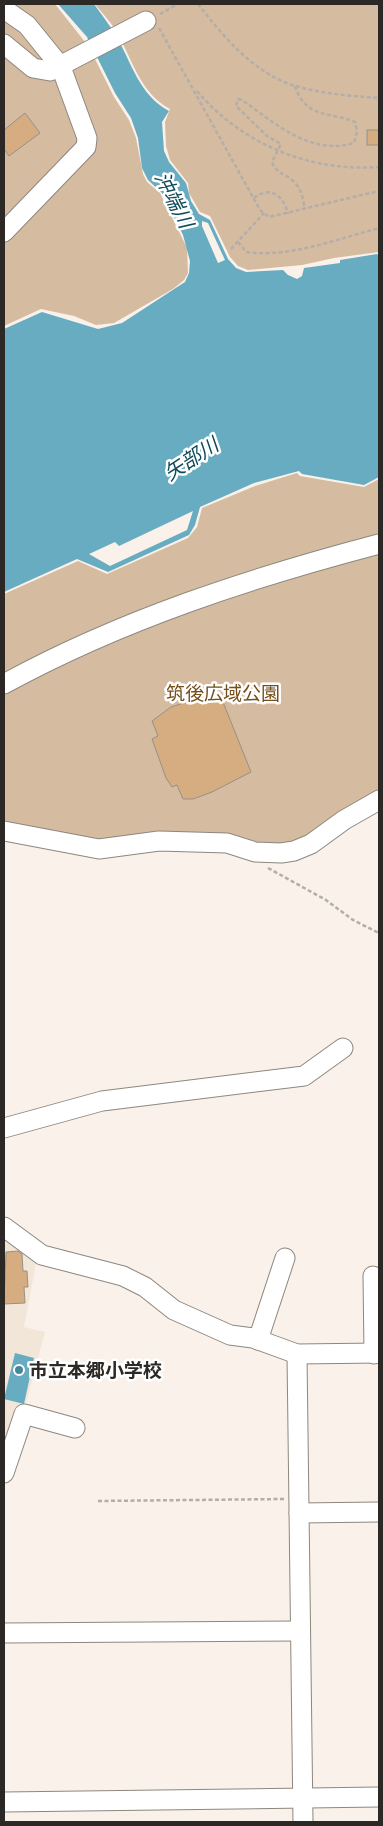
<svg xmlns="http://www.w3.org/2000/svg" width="383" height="1826" viewBox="0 0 383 1826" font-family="'PT Sans Narrow','Noto Sans JP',sans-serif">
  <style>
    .built { fill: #f2e6d8 }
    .green { fill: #d5bca0 }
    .water { fill: #68acc2; fill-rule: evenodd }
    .building { fill: #d5ad80; stroke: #979089 }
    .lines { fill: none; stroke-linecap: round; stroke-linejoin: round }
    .minor-casing { stroke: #8d877f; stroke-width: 21 }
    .path { stroke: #b4ada8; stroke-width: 2.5; stroke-dasharray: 4 2.5; stroke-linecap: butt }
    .minor { stroke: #fff; stroke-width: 19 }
    .poi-dot { fill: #47879b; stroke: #fff; stroke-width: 2 }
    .labels { text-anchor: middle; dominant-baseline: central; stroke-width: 5; stroke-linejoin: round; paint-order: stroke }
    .park-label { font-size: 19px; fill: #744d18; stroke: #fff }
    .poi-label { font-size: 19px; font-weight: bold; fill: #2b2825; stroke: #fff; text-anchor: start }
    .water-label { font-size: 20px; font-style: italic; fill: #0d4a5a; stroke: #fff }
  </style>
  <rect width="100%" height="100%" fill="#f9f1ea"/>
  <polygon class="built" points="4,1236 37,1258 24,1327 45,1332 24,1410 4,1461"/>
  <g class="green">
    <polygon points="4,4 55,4 89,47 114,97 129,120 136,138 143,174 147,182 160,193 187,248 188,273 184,280 173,289 114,323 96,325 74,316 41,309 4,326"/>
    <path d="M95,4H379V252L334,258L302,265L248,270L238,266L230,257L210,216L200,212L189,193L188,183L170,160L166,146L165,122L170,109C139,92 133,60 116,31C111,22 102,13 95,4Z"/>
    <polygon points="297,473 300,476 364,487 379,479 379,798 289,850 4,834 4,594 78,561 107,574 188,538 197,527 202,508 255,486"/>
  </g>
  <g class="water">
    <path d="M58,4H94C101,14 109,24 116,36C132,63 139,95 169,111L162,122L164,151L169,162L186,183L191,201L199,214L210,220L228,259L236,268L246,272L283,270L288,275L297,279L302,276L304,268L340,263V260L377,254L379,256V477L364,485L302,474L299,471L254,483L200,507L195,525L189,535L108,572L77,559L4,592V329L42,312L98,329L122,323L185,282L189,273L190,261L183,235L162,193L148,180L142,168L138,138L131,118L115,93L87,37ZM202,221L208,223L225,260L218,263L202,226ZM193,511L187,530L110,566L89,554L115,542L119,546Z"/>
    <polygon points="15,1353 34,1358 24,1404 4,1399"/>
  </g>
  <g class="building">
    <polygon points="25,113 40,133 9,156 4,149 4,130"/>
    <rect x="367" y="130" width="12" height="15"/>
    <polygon points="219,692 251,772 212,792 193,799 183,799 177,785 172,787 166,778 152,739 158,736 152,721 171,707"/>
    <polygon points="18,1251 22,1254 23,1271 27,1271 28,1287 24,1287 25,1303 4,1304 6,1252"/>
  </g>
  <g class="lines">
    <defs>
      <g id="minor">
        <polyline points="4,9 27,25 61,67 87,138 86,147 4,232"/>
        <polyline points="4,44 33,68 50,71 146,21"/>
        <path d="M4,684C121,620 250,578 379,544"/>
        <polyline points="4,831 99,849 159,841 227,843 255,852 281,853 294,851 311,844 344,820 379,800"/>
        <polyline points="4,1128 102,1101 304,1076 343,1048"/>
        <polyline points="4,1227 42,1255 123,1276 145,1287 174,1310 230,1335 253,1338 297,1354 379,1353"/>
        <polyline points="373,1276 374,1354"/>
        <polyline points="258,1340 285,1258"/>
        <polyline points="297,1354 303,1822"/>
        <polyline points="4,1473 24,1414 75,1428"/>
        <polyline points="299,1513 379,1512"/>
        <polyline points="4,1633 300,1631"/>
        <polyline points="4,1802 379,1797"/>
      </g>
    </defs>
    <use href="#minor" class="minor-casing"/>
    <g class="path">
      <path d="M198,4C223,36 255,75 296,86C322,94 352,96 379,98"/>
      <polyline points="160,14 178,4"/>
      <polyline points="159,28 260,210 269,217 379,191"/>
      <path d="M295,86C306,119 328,111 355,122L357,132L354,143C310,156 275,123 242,100L238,99L236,106L267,136L281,144L272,162C277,175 286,173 295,183C302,190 303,200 305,209"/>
      <path d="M197,91C242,144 309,172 379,167"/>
      <path d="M254,198C270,185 284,196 288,214"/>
      <path d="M238,242L246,252C290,258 337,239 379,228"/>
      <polyline points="231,249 264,213"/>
      <polyline points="268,868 326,900 353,920 379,933"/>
      <polyline points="98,1501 284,1499"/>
    </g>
    <use href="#minor" class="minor"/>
  </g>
  <circle class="poi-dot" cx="19" cy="1370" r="5"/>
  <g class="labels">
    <g class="park-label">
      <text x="223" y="693">筑後広域公園</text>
    </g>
    <g class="poi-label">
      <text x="29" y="1370">市立本郷小学校</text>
    </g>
    <g class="water-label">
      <text transform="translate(174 200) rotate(63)">沖端川</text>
      <text transform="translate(191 459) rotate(-33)">矢部川</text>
    </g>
  </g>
  <rect width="383" height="1826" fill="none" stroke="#2b2825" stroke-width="10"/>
</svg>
